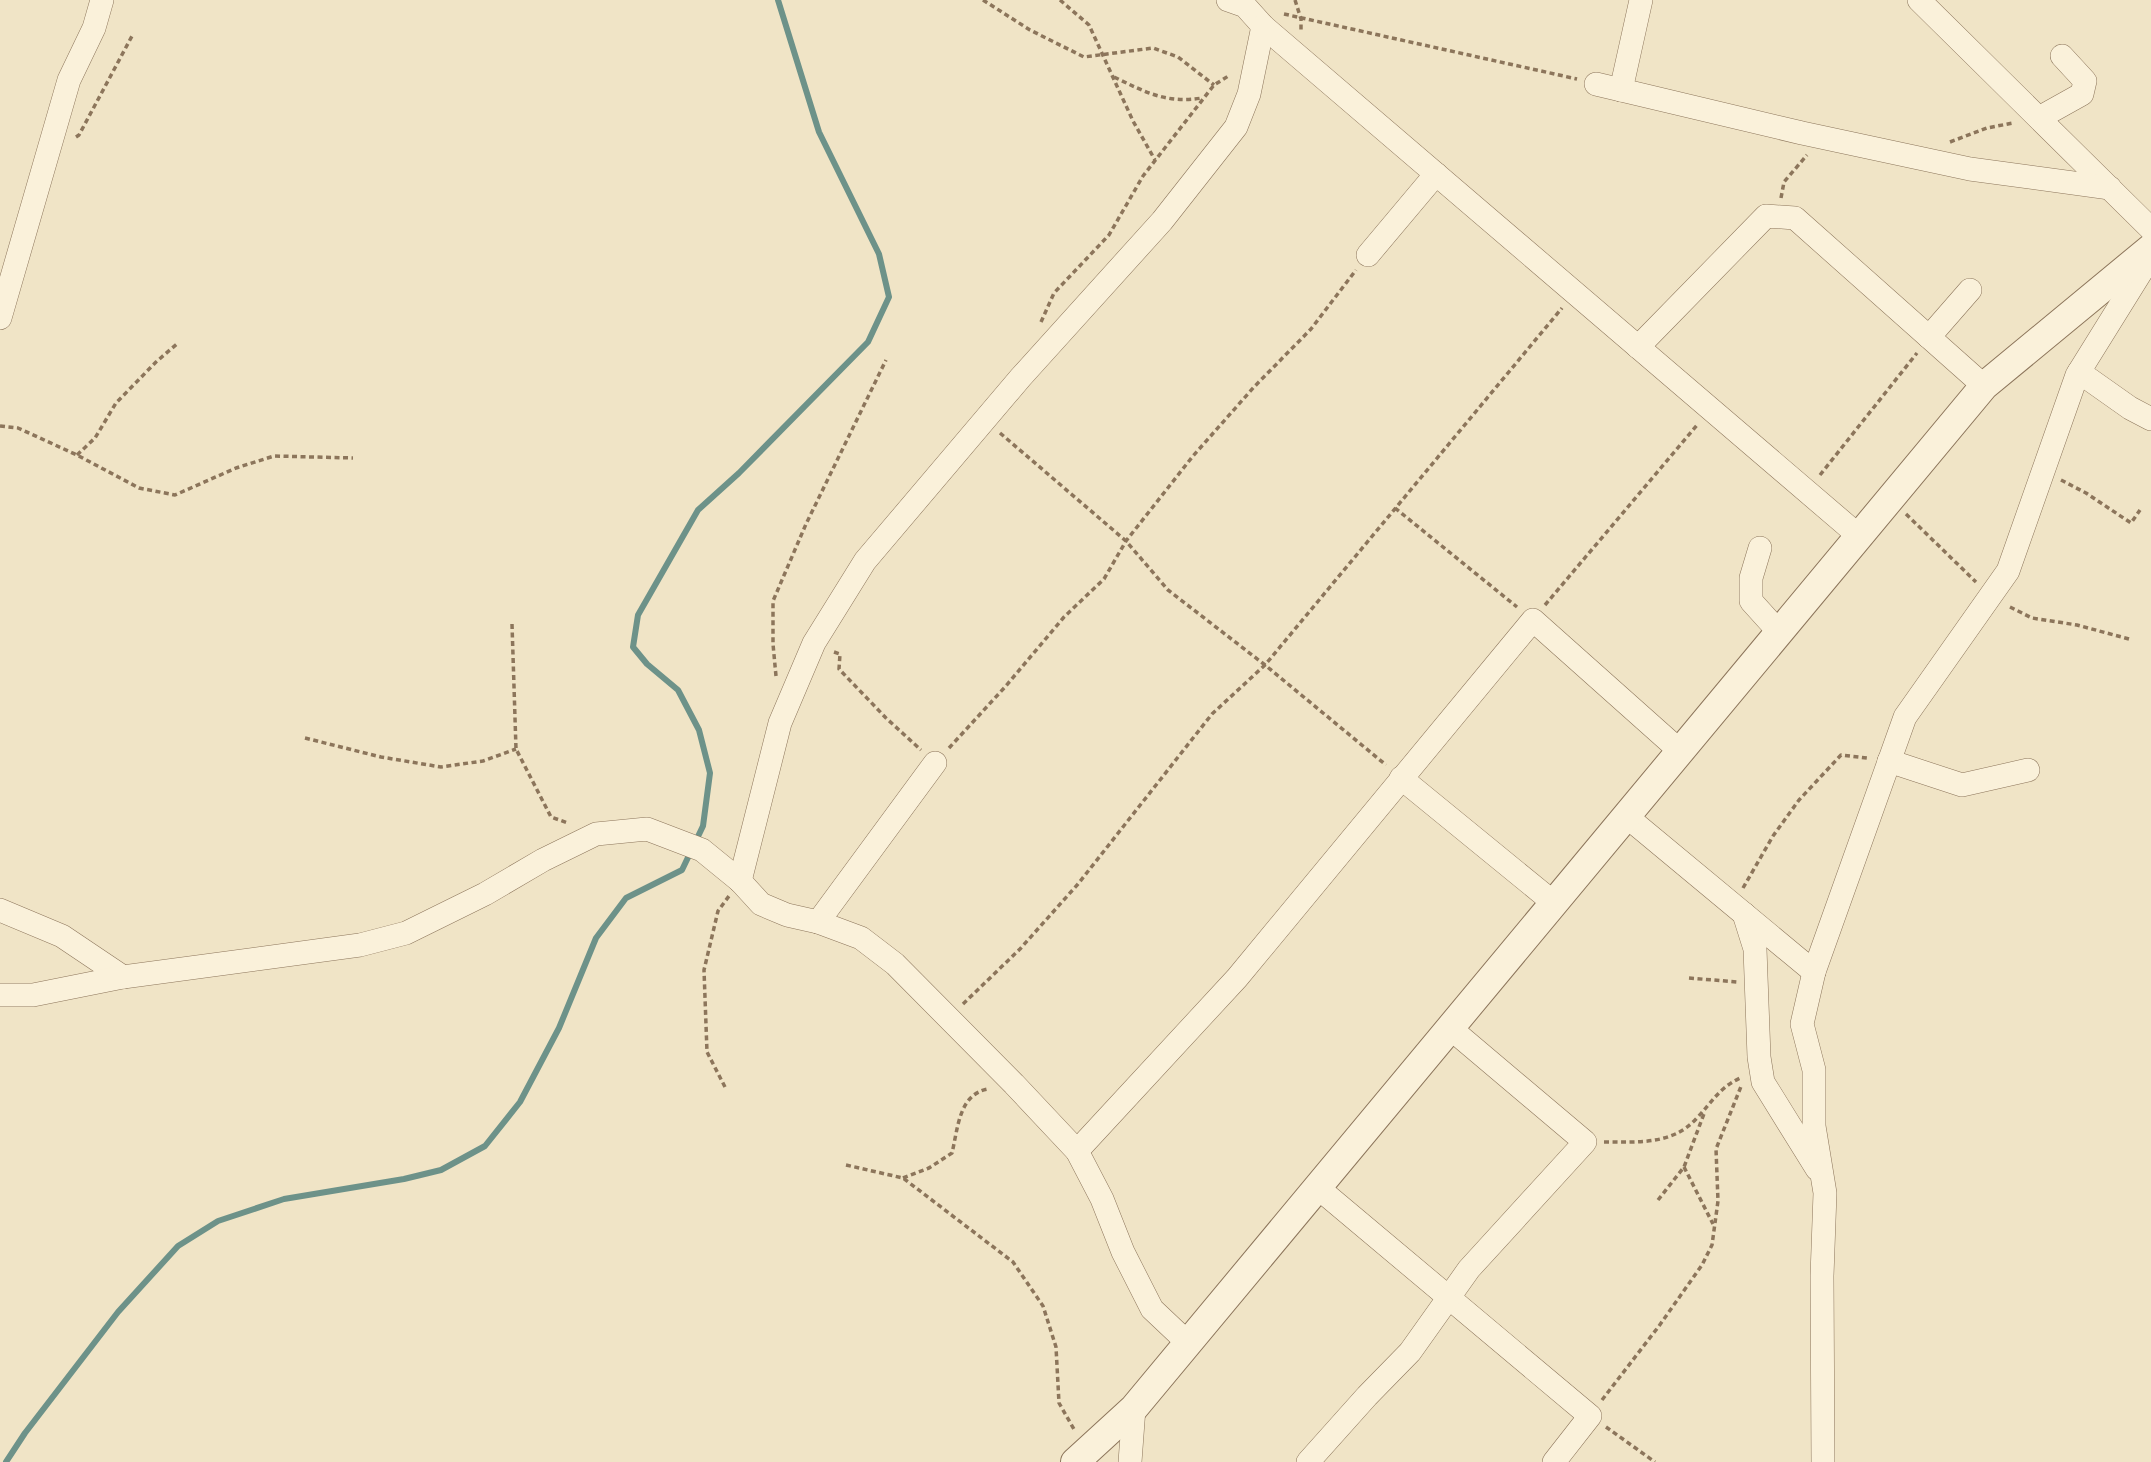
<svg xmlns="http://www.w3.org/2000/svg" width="2151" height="1462" viewBox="0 0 2151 1462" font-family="'Crimson Pro',serif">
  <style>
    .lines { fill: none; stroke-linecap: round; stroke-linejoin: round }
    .stream { stroke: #6d9289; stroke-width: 6 }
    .minor-casing { stroke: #8c755b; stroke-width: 24 }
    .tertiary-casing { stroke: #8c755b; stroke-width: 30 }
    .path { stroke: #8c755b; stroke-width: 3.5; stroke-dasharray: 5 3.5; stroke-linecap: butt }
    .minor { stroke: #faf1da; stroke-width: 23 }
    .tertiary { stroke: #faf1da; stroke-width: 28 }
  </style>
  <rect width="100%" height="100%" fill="#f0e4c6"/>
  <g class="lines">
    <polyline class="stream" points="6,1462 25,1433 118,1312 178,1246 218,1221 284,1199 404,1179 441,1170 485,1146 520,1102 559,1028 596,938 626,898 682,870 703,826 710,773 699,730 678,690 647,664 633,647 638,615 698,510 739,473 868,342 889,297 879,254 819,132 778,0"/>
    <defs>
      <g id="minor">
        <polyline points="1228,0 1245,6 1263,26 1859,536"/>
        <polyline points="1919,0 2151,229"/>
        <polyline points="1596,84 1802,133 1970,169 2110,188"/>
        <polyline points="1621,90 1641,0"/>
        <polyline points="2039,118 2082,94 2085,81 2062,56"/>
        <polyline points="1368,255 1436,174"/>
        <polyline points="0,318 69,80 94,28 102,0"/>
        <polyline points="1929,337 1970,290"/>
        <polyline points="1638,347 1766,216 1795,218 1984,386"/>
        <polyline points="2079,372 2130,408 2151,419"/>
        <polyline points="1760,548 1751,578 1751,601 1779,632"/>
        <polyline points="1889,761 1962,785 2028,770"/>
        <polyline points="1401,778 1554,903"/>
        <polyline points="1626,816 1814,972 1905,717 2008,571 2077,375 2151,256"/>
        <polyline points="740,881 780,723 814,643 865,561 1021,377 1162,221 1236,127 1249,94 1263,26"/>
        <polyline points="0,910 62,936 123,977"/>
        <polyline points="1744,914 1755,949 1759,1057 1763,1082 1817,1169"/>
        <polyline points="818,922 935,763"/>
        <polyline points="1814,972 1802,1024 1814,1070 1814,1126 1825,1193 1822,1276 1823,1462"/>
        <polyline points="0,995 33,995 123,977 360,945 406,933 485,894 543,860 596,834 647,829 702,850 740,881 761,904 787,915 818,922 861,938 895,964 1014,1084 1077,1151 1102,1199 1123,1252 1152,1309 1188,1343"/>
        <polyline points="1077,1151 1237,978 1533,620 1680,751"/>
        <polyline points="1317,1187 1590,1416 1554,1462"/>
        <polyline points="1130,1462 1134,1408"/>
        <polyline points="1308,1462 1367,1396 1410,1352 1469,1269 1585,1142 1450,1028"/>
      </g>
      <polyline id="tertiary" points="1075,1462 1134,1408 1984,386 2151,248"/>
    </defs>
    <use href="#minor" class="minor-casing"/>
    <use href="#tertiary" class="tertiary-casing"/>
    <g class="path">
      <polyline points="983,0 1030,30 1084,57 1153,48 1178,57 1214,85"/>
      <polyline points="1060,0 1089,25 1133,121 1155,160"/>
      <polyline points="1295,0 1301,19 1301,32"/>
      <polyline points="1284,14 1577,79"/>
      <path d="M1114,77C1145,92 1167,104 1202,98"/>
      <polyline points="76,137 79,135 132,36"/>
      <polyline points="1950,142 1987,128 2013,123"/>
      <polyline points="1781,198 1784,182 1807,155"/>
      <polyline points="1041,322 1054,293 1109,235 1143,176 1214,85 1230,75"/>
      <polyline points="0,426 18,428 77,455 139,488 175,495 236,468 274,456 353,458"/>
      <polyline points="1000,433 1126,541 1168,590 1265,665 1386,765"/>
      <polyline points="77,455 95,438 116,403 156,362 178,343"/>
      <polyline points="1820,475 1917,353"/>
      <polyline points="2061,480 2086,493 2131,523 2140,510"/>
      <polyline points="1395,508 1517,607"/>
      <polyline points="1906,514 1976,582"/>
      <polyline points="1545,605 1698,424"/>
      <polyline points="2010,607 2032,618 2077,625 2129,639"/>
      <polyline points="512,624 516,749 551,817 568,823"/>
      <polyline points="834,652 840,654 839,669 886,718 921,750"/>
      <polyline points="776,676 773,644 773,601 806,524 886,360"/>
      <polyline points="305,738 381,757 441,767 483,761 516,749"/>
      <polyline points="949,748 1005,687 1064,617 1104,579 1126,541 1193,456 1254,387 1311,329 1356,270"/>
      <polyline points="1743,888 1773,836 1799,800 1841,755 1867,758"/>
      <polyline points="1689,978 1737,982"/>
      <polyline points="963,1004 1020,949 1078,884 1212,714 1265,665 1562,308"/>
      <polyline points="725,1087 707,1052 704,970 718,911 729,896"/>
      <path d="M1604,1142C1638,1142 1672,1145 1696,1119C1712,1102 1719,1088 1740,1078"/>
      <polyline points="846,1165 903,1178 1013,1262 1043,1306 1056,1347 1059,1403 1075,1431"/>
      <polyline points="1684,1167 1713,1224"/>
      <path d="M903,1178L929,1168L952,1153C958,1128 959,1094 988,1089"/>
      <polyline points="1658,1200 1684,1167 1705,1111"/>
      <polyline points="1602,1400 1659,1326 1702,1265 1712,1245 1718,1201 1716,1149 1742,1084"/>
      <polyline points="1606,1427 1655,1462"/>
    </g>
    <use href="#minor" class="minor"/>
    <use href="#tertiary" class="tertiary"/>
  </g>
</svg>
